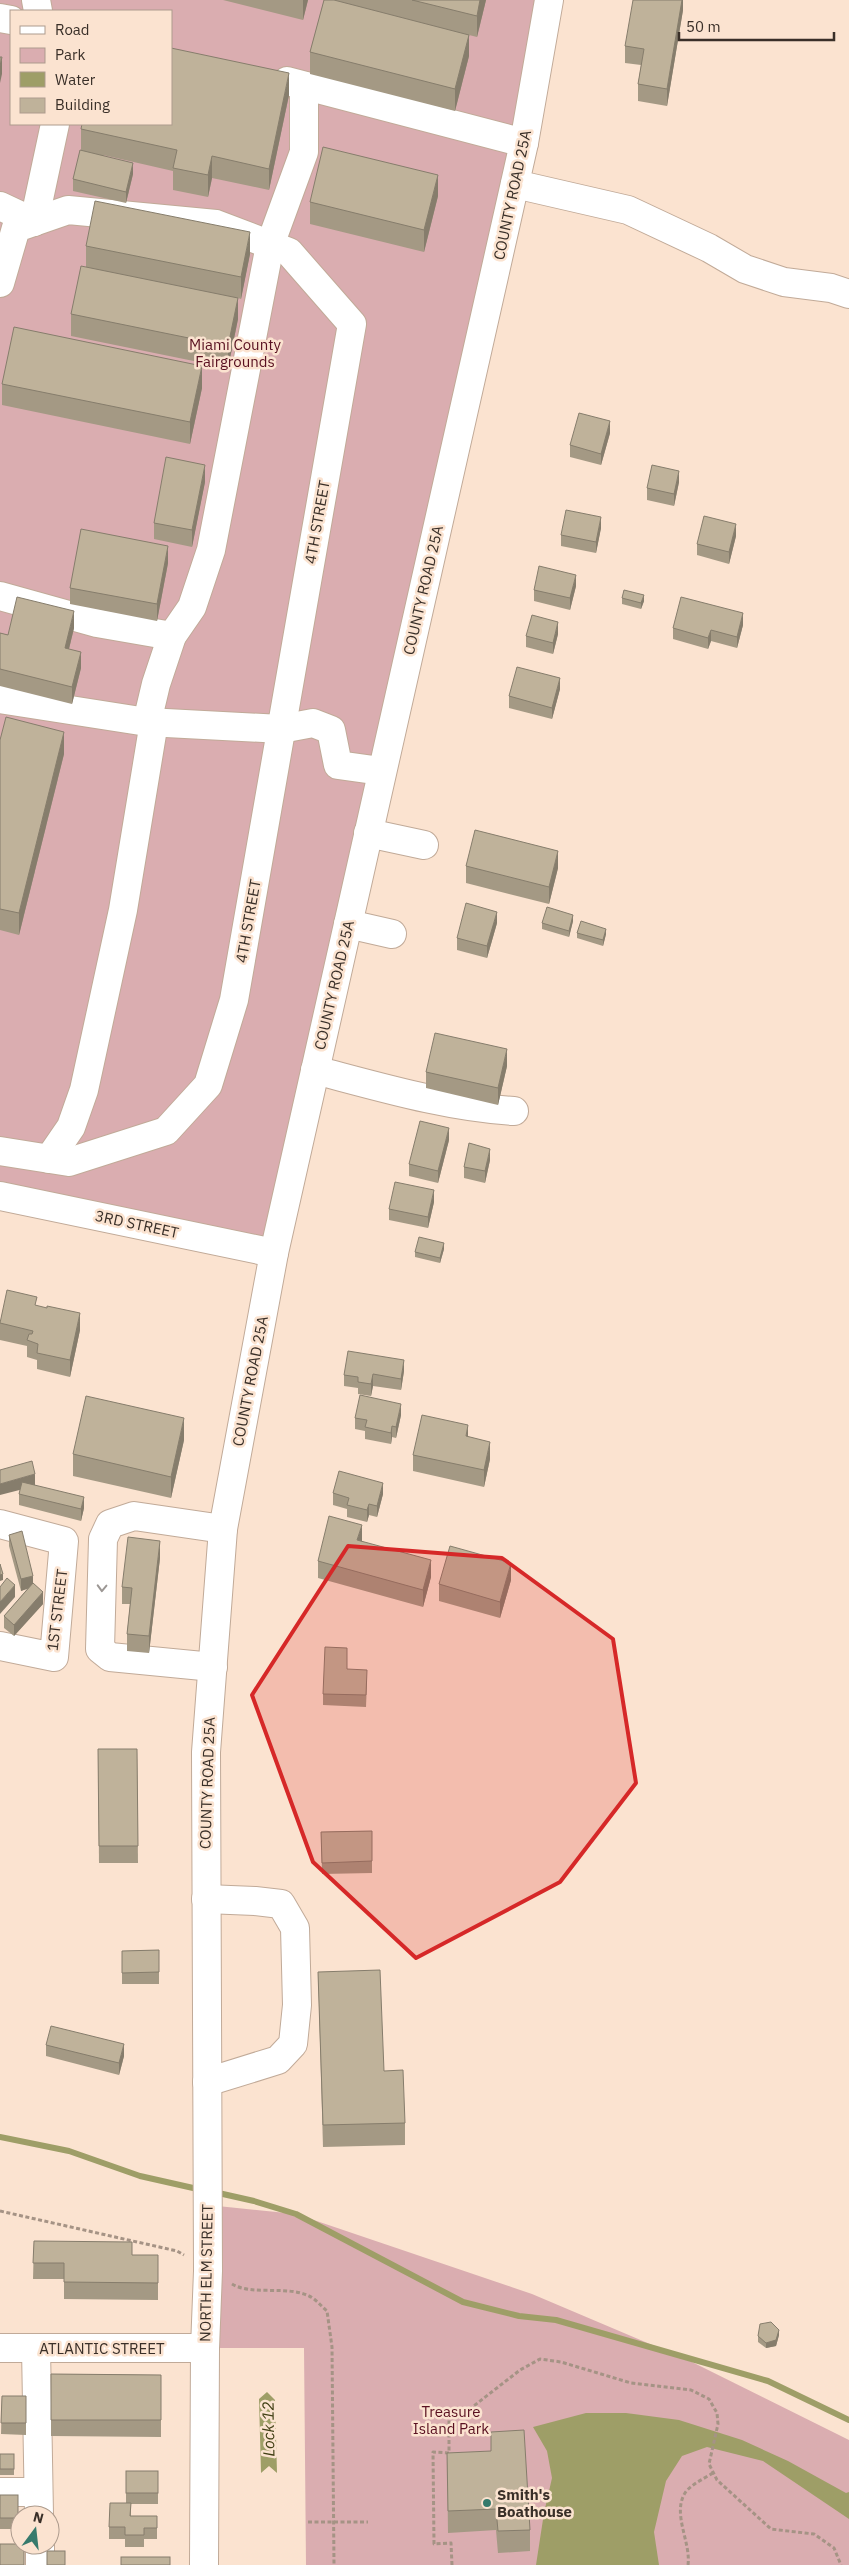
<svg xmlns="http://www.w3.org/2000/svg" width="849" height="2565" viewBox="0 0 849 2565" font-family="'IBM Plex Sans',sans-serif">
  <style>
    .green { fill: #daadb0; fill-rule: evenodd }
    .water { fill: #9e9e67 }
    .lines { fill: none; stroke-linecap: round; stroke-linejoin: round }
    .stream { stroke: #9e9e67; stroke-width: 6 }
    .minor-casing { stroke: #c1aa98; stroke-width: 30 }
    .major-casing { stroke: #c1aa98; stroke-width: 30 }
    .path { stroke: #a59385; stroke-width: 3; stroke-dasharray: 4 2.5; stroke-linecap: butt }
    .minor { stroke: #fff; stroke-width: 28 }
    .major { stroke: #fff; stroke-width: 28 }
    .wall { fill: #a49984 }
    .shaded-wall { fill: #867d6c }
    .building { fill: #bfb29a; stroke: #867d6c }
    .oneway { stroke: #9c9794 }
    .marked { fill: #d62828; fill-opacity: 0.2; stroke: #d62828; stroke-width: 4; stroke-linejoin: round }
    .poi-dot { fill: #367a6c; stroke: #fbe3d0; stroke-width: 2 }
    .labels { text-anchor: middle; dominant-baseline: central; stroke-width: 5; stroke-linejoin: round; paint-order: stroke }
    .street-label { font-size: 15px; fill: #392f28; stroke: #fbe3d0 }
    .park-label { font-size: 15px; fill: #591020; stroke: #fbe3d0 }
    .poi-label { font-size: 15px; font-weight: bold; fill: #392f28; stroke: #fbe3d0; text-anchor: start }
    .water-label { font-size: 16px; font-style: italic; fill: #414015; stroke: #fbe3d0 }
  </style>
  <rect width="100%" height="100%" fill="#fbe3d0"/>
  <g class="green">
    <path d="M0,0H549L274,1253L0,1196ZM11,11H171V124H11Z"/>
    <polygon points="208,2205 296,2214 532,2294 690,2361 849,2440 849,2565 306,2565 304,2348 205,2348"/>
  </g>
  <g class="water">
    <polygon points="267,2392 275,2400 277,2473 269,2466 261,2473 259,2399"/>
    <polygon points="586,2413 626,2413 679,2420 742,2440 788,2461 846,2493 849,2492 849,2519 763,2461 707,2447 682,2456 666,2481 654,2532 659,2565 536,2565 544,2513 552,2478 547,2451 533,2427"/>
  </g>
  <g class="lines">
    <g class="stream">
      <polyline points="0,2137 69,2151 140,2176 202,2190"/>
      <polyline points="214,2192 254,2201 296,2214 463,2302 519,2316 556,2320 768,2381 849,2420"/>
    </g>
    <defs>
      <g id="minor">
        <polyline points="36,0 38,11"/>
        <polyline points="0,18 11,20"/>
        <polyline points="287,81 524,143"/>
        <polyline points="515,184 628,210 709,248 745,269 784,282 831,288 849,294"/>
        <polyline points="0,206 34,222 55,124"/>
        <polyline points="0,283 16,228 68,210 216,224 289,252 352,324 234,1000 208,1085 166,1131 69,1162 0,1151"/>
        <polyline points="0,596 97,623 172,636"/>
        <polyline points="0,699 147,722 281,729 313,723 331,730 338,765 381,771"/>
        <polyline points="147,722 156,684 172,636 192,607 211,550 270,245 304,152 304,86"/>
        <polyline points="368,833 424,845"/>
        <polyline points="348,924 392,934"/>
        <path d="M315,1070C380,1087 447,1107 514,1111"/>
        <polyline points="49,1159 71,1127 84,1090 123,910 154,722"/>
        <polyline points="0,1196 274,1253"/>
        <polyline points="0,1524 64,1541 54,1657 0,1646"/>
        <polyline points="213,1667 110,1657 100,1649 103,1539 110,1524 134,1516 223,1529"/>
        <polyline points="206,1899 255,1901 281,1904 295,1928 297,2005 293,2044 278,2060 207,2082"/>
        <polyline points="0,2348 205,2348"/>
        <polyline points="36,2348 39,2515"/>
        <polyline points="0,2492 38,2492"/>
        <polyline points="40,2545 40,2565"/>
      </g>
      <polyline id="major" points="204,2565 205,2348 208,2271 206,1752 223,1529 274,1253 524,143 549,0"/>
    </defs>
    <use href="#minor" class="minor-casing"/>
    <use href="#major" class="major-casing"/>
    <g class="path">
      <polyline points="0,2211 177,2251 184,2255"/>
      <path d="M232,2284C252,2296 286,2285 309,2296C316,2299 322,2307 327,2311L332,2347L334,2565"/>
      <polyline points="308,2522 368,2522"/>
      <polyline points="452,2565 451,2543 434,2544 433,2452 449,2453 449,2413 466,2412 520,2370 540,2359 561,2362 631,2383 691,2390 709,2399 717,2413 718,2424 709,2464 717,2480 771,2529 814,2534 834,2548 841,2565"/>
      <path d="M688,2565C691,2542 672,2514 685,2493C690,2485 705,2478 713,2473"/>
    </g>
    <use href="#minor" class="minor"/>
    <use href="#major" class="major"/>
  </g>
  <g class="wall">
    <polygon points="223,0 308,0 303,20"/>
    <polygon points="324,0 486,0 477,37 469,35 469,56 455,111 310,74 310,52"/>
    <polygon points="683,0 683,10 667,106 638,101 638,84 641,65 625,63 625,46"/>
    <polygon points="289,95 269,190 212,178 208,197 173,190 173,171 103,155 133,174 126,203 73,191 73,179 81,150 81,129"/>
    <polygon points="438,196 424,252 310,224 310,202"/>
    <polygon points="86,246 250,254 241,299 238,298 238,319 228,368 71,336 71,314 86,267"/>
    <polygon points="2,384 202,388 190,444 2,405"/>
    <polygon points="610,433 601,465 570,457 570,445"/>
    <polygon points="205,482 192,547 154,539 154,523"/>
    <polygon points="679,482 674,506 647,500 647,488"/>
    <polygon points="601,528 596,553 561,546 561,535"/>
    <polygon points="736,536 729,564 697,555 697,544"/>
    <polygon points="168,563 157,621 70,604 70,588"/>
    <polygon points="576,586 570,610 534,601 534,590"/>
    <polygon points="622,598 644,601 641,609 622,604"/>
    <polygon points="743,625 737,648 711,641 708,649 673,639 673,628"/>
    <polygon points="74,628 69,649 81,668 72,704 0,686 0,633 8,635"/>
    <polygon points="558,634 553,654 526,647 526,636"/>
    <polygon points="560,689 552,719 509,708 509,696"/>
    <polygon points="0,740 64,754 19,935 0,930"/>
    <polygon points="466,866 558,868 549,904 466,883"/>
    <polygon points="573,921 569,937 542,929 542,923"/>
    <polygon points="497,923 487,958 457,950 457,938"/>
    <polygon points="577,933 606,934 603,946 577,938"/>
    <polygon points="507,1066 498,1105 426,1088 426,1072"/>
    <polygon points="449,1140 438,1183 409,1176 409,1164"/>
    <polygon points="490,1160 485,1183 464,1178 464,1167"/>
    <polygon points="434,1202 428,1228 389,1220 389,1209"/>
    <polygon points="444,1249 440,1263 415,1257 415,1252"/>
    <polygon points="37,1306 80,1330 70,1377 37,1369 37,1360 27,1357 27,1346 0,1340 0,1323"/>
    <polygon points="404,1371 401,1390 373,1386 371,1396 358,1394 358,1388 344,1386 344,1375"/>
    <polygon points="401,1415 396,1438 392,1437 391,1444 365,1439 365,1431 355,1429 355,1418"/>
    <polygon points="468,1437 490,1459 484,1487 413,1471 413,1455"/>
    <polygon points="184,1440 171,1498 73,1476 73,1454"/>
    <polygon points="35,1485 84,1508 81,1521 19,1505 19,1494 20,1490"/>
    <polygon points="333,1493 383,1494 377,1517 369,1515 367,1522 347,1517 347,1509 333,1505"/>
    <polygon points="9,1535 43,1604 14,1636 4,1628 4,1616 28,1588 21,1591 9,1546"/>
    <polygon points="362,1541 431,1577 423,1607 318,1578 318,1561"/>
    <polygon points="160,1558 149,1653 127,1651 127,1634 130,1604 122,1604 122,1587"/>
    <polygon points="511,1580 500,1618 439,1601 439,1584"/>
    <polygon points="347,1669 367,1681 366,1707 323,1705 323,1694"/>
    <polygon points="98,1749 137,1749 138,1863 99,1863"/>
    <polygon points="372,1831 372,1873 322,1874 321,1832"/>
    <polygon points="159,1950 159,1984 122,1984 122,1951"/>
    <polygon points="318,1972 384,2071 405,2123 405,2145 323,2147"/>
    <polygon points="46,2045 124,2056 119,2075 46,2056"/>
    <polygon points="34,2241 132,2255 158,2255 158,2300 64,2299 64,2279 33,2279"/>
    <polygon points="779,2335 776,2346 766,2348 758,2342 758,2336"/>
    <polygon points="51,2374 161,2375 161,2437 51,2436"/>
    <polygon points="2,2396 26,2396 26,2435 1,2434"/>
    <polygon points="447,2453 530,2530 530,2551 498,2553 496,2530 448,2533"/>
    <rect x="0" y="2454" width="14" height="21"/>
    <polygon points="126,2471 158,2471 158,2504 131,2504 131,2516 157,2516 157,2539 144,2539 144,2547 125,2547 125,2539 109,2539 109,2527 126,2503"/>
    <rect x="0" y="2495" width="18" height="34"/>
  </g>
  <g class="shaded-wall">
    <polygon points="303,0 308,0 303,20"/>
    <polygon points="480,0 486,0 477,37 477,16"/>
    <polygon points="682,0 683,0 683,10 667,106 667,89"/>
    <polygon points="469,35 469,56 455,111 455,89"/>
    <polygon points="2,57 2,74 0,83 0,66"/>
    <polygon points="289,73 289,95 269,190 269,169"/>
    <polygon points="212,156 212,178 208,197 208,175"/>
    <polygon points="133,163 133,174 126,203 126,192"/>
    <polygon points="438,175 438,196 424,252 424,230"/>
    <polygon points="250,232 250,254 241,299 241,277"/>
    <polygon points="238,298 238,319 228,368 228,346"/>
    <polygon points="202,366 202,388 190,444 190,422"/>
    <polygon points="610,421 610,433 601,465 601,454"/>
    <polygon points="205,465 205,482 192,547 192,530"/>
    <polygon points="679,471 679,482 674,506 674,494"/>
    <polygon points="601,517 601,528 596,553 596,542"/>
    <polygon points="736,524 736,536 729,564 729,552"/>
    <polygon points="168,546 168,563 157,621 157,604"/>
    <polygon points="576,575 576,586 570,610 570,598"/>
    <polygon points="644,595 644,601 641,609 641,603"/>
    <polygon points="74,611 74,628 65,665 65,648"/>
    <polygon points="743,613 743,625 737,648 737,637"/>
    <polygon points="558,622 558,634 553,654 553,643"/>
    <polygon points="711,630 711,641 708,649 708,638"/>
    <polygon points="81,652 81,668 72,704 72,687"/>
    <polygon points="560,678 560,689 552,719 552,708"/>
    <polygon points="64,732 64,754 19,935 19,913"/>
    <polygon points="558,851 558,868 549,904 549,887"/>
    <polygon points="497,912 497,923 487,958 487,946"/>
    <polygon points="573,915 573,921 569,937 569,931"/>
    <polygon points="606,929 606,934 603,946 603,940"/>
    <polygon points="507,1049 507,1066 498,1105 498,1088"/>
    <polygon points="449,1128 449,1140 438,1183 438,1171"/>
    <polygon points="490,1149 490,1160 485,1183 485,1171"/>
    <polygon points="434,1190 434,1202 428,1228 428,1217"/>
    <polygon points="444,1243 444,1249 440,1263 440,1258"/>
    <polygon points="80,1313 80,1330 70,1377 70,1360"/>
    <polygon points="404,1360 404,1371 401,1390 401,1379"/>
    <polygon points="373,1374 373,1386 371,1396 371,1384"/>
    <polygon points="401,1404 401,1415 396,1438 396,1427"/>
    <polygon points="184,1418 184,1440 171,1498 171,1477"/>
    <polygon points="468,1425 468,1442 466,1436"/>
    <polygon points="392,1426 392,1437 391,1444 391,1433"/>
    <polygon points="490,1442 490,1459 484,1487 484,1470"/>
    <polygon points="35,1474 35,1486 0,1495 0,1484"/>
    <polygon points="383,1483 383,1494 377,1517 377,1506"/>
    <polygon points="84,1497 84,1508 81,1521 81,1509"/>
    <polygon points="369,1504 369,1515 367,1522 367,1510"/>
    <polygon points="362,1525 362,1542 357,1540"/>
    <polygon points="160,1541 160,1558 149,1653 149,1636"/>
    <polygon points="431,1560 431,1577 423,1607 423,1590"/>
    <polygon points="511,1563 511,1580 500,1618 500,1602"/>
    <polygon points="3,1574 3,1580 0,1581 0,1575"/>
    <polygon points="33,1576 33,1587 21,1591 21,1579"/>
    <polygon points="15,1585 15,1597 0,1614 0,1602"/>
    <polygon points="43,1592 43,1604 14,1636 14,1625"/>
    <polygon points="124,2044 124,2056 119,2075 119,2063"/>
    <polygon points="779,2330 779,2335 776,2346 766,2348 766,2343"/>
  </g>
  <g class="building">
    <polygon points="324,0 334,0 469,35 455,89 310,52"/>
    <polygon points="412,0 480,0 477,16"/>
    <polygon points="633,0 682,0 667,89 638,84 644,49 625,46"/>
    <polygon points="171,48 289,73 269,169 212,156 208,175 173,168 177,150 81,129 82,124 171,124"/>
    <polygon points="0,57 2,57 0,66"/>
    <polygon points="323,147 438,175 424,230 310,202"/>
    <polygon points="80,150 133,163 126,192 73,179"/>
    <polygon points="95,201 250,232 241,277 86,246"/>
    <polygon points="81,266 238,298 228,346 71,314"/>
    <polygon points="14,327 202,366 190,422 2,384"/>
    <polygon points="579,413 610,421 601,454 570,445"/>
    <polygon points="166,457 205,465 192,530 154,523"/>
    <polygon points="652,465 679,471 674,494 647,488"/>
    <polygon points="566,510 601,517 596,542 561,535"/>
    <polygon points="704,516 736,524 729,552 697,544"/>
    <polygon points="81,529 168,546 157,604 70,588"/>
    <polygon points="539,566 576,575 570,598 534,590"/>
    <polygon points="624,590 644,595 641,603 622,598"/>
    <polygon points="17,597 74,611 65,648 81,652 72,687 0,669 0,633 8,635"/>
    <polygon points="681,597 743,613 737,637 711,630 708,638 673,628"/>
    <polygon points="532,615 558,622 553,643 526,636"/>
    <polygon points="517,667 560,678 552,708 509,696"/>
    <polygon points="6,717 64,732 19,913 0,909 0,740"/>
    <polygon points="475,830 558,851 549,887 466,866"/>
    <polygon points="466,903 497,912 487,946 457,938"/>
    <polygon points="547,907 573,915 569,931 542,923"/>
    <polygon points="581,921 606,929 603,940 577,933"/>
    <polygon points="435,1033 507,1049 498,1088 426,1072"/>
    <polygon points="420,1121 449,1128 438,1171 409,1164"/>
    <polygon points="469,1143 490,1149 485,1171 464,1167"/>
    <polygon points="395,1182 434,1190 428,1217 389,1209"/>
    <polygon points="419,1237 444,1243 440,1258 415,1252"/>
    <polygon points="7,1290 37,1297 35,1305 47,1308 47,1306 80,1313 70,1360 37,1353 38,1344 27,1340 29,1334 32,1334 33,1331 0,1323"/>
    <polygon points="348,1351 404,1360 401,1379 373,1374 371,1384 358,1382 358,1377 344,1375"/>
    <polygon points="360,1395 401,1404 396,1427 392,1426 391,1433 365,1427 367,1420 355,1418"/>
    <polygon points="86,1396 184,1418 171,1477 73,1454"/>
    <polygon points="422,1415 468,1425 466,1436 490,1442 484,1470 413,1455"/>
    <polygon points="32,1461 35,1474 0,1484 0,1470"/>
    <polygon points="339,1471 383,1483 377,1506 369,1504 367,1510 347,1505 349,1498 333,1493"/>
    <polygon points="22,1482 84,1497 81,1509 19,1494"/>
    <polygon points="329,1516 362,1525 357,1540 431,1560 423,1590 318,1561"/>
    <polygon points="22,1531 33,1576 21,1579 9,1535"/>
    <polygon points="128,1537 160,1541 149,1636 127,1634 132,1588 122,1587"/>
    <polygon points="450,1546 511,1563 500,1602 439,1584"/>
    <polygon points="0,1564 3,1574 0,1575"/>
    <polygon points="7,1578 15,1585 0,1602 0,1587"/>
    <polygon points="33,1583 43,1592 14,1625 4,1616"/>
    <polygon points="325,1647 347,1648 347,1669 367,1670 366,1695 323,1694"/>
    <polygon points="98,1749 137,1749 138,1846 99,1846"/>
    <polygon points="372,1831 372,1861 322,1863 321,1832"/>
    <polygon points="159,1950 159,1972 122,1973 122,1951"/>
    <polygon points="380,1970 384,2071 403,2070 405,2123 323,2125 318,1972"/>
    <polygon points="51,2026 124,2044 119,2063 46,2045"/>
    <polygon points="34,2241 132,2242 132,2255 158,2255 158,2283 64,2282 64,2263 33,2263"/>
    <polygon points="771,2322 779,2330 776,2340 766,2343 758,2336 760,2324"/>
    <polygon points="51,2374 161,2375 161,2420 51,2420"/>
    <polygon points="2,2396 26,2396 26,2423 1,2423"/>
    <polygon points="524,2430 530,2530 498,2531 496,2509 448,2511 447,2453 491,2451 491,2432"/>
    <rect x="0" y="2454" width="14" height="15"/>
    <rect x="126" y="2471" width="32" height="22"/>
    <rect x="0" y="2495" width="18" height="23"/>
    <polygon points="110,2503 131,2503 130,2516 157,2516 157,2528 144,2528 144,2535 125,2535 125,2527 109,2527"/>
    <polygon points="0,2544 20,2544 20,2545 24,2545 24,2565 0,2565"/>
    <rect x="47" y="2551" width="18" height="14"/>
    <rect x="121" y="2557" width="49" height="8"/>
  </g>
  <defs><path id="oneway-chevron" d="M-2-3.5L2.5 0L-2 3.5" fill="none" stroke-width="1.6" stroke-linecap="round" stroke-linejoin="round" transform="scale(1.25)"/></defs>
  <use class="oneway" href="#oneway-chevron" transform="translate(102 1588) rotate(92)"/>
  <path class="marked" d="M348,1546L502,1558L613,1639L636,1783L560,1882L416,1958L313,1862L252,1695Z"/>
  <circle class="poi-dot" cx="487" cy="2503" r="5"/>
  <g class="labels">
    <g class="street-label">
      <text transform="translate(512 195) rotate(-78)">COUNTY ROAD 25A</text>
      <text transform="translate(317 522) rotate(-80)">4TH STREET</text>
      <text transform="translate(423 590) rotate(-77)">COUNTY ROAD 25A</text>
      <text transform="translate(248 921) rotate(-80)">4TH STREET</text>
      <text transform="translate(334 985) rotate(-77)">COUNTY ROAD 25A</text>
      <text transform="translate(137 1224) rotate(12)">3RD STREET</text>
      <text transform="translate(250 1381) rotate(-79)">COUNTY ROAD 25A</text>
      <text transform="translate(57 1610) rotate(-83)">1ST STREET</text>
      <text transform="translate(207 1783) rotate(-88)">COUNTY ROAD 25A</text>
      <text transform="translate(206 2273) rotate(-89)">NORTH ELM STREET</text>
      <text x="102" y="2348">ATLANTIC STREET</text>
    </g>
    <g class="park-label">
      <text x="235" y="344">Miami County<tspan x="235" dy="17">Fairgrounds</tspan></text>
      <text x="451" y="2411">Treasure<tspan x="451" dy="17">Island Park</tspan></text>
    </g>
    <g class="poi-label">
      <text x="497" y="2494">Smith's<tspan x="497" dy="17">Boathouse</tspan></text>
    </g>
    <g class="water-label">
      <text transform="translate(268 2429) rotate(-91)">Lock 12</text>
    </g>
  </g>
  <rect x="10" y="10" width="162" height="115" fill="#fbe3d0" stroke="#ad9b8d"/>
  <rect x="20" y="26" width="25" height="8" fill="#ffffff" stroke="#ad9b8d"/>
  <text x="55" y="35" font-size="15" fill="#392f28">Road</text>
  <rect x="20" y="48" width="25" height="15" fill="#daadb0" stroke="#ad9b8d"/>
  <text x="55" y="60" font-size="15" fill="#392f28">Park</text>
  <rect x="20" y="72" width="25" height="15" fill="#9e9e67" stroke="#ad9b8d"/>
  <text x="55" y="85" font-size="15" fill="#392f28">Water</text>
  <rect x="20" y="98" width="25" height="15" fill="#bfb29a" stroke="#ad9b8d"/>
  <text x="55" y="110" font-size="15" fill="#392f28">Building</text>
  <g transform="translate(35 2530) rotate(15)"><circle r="24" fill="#fbe3d0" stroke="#ad9b8d"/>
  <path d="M0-4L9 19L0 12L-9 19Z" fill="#367a6c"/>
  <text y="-8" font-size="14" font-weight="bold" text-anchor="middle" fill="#392f28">N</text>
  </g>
  <path d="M679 32v8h155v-8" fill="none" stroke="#392f28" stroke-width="2.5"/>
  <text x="686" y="32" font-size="15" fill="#392f28" stroke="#fbe3d0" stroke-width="4" paint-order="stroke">50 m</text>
</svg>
